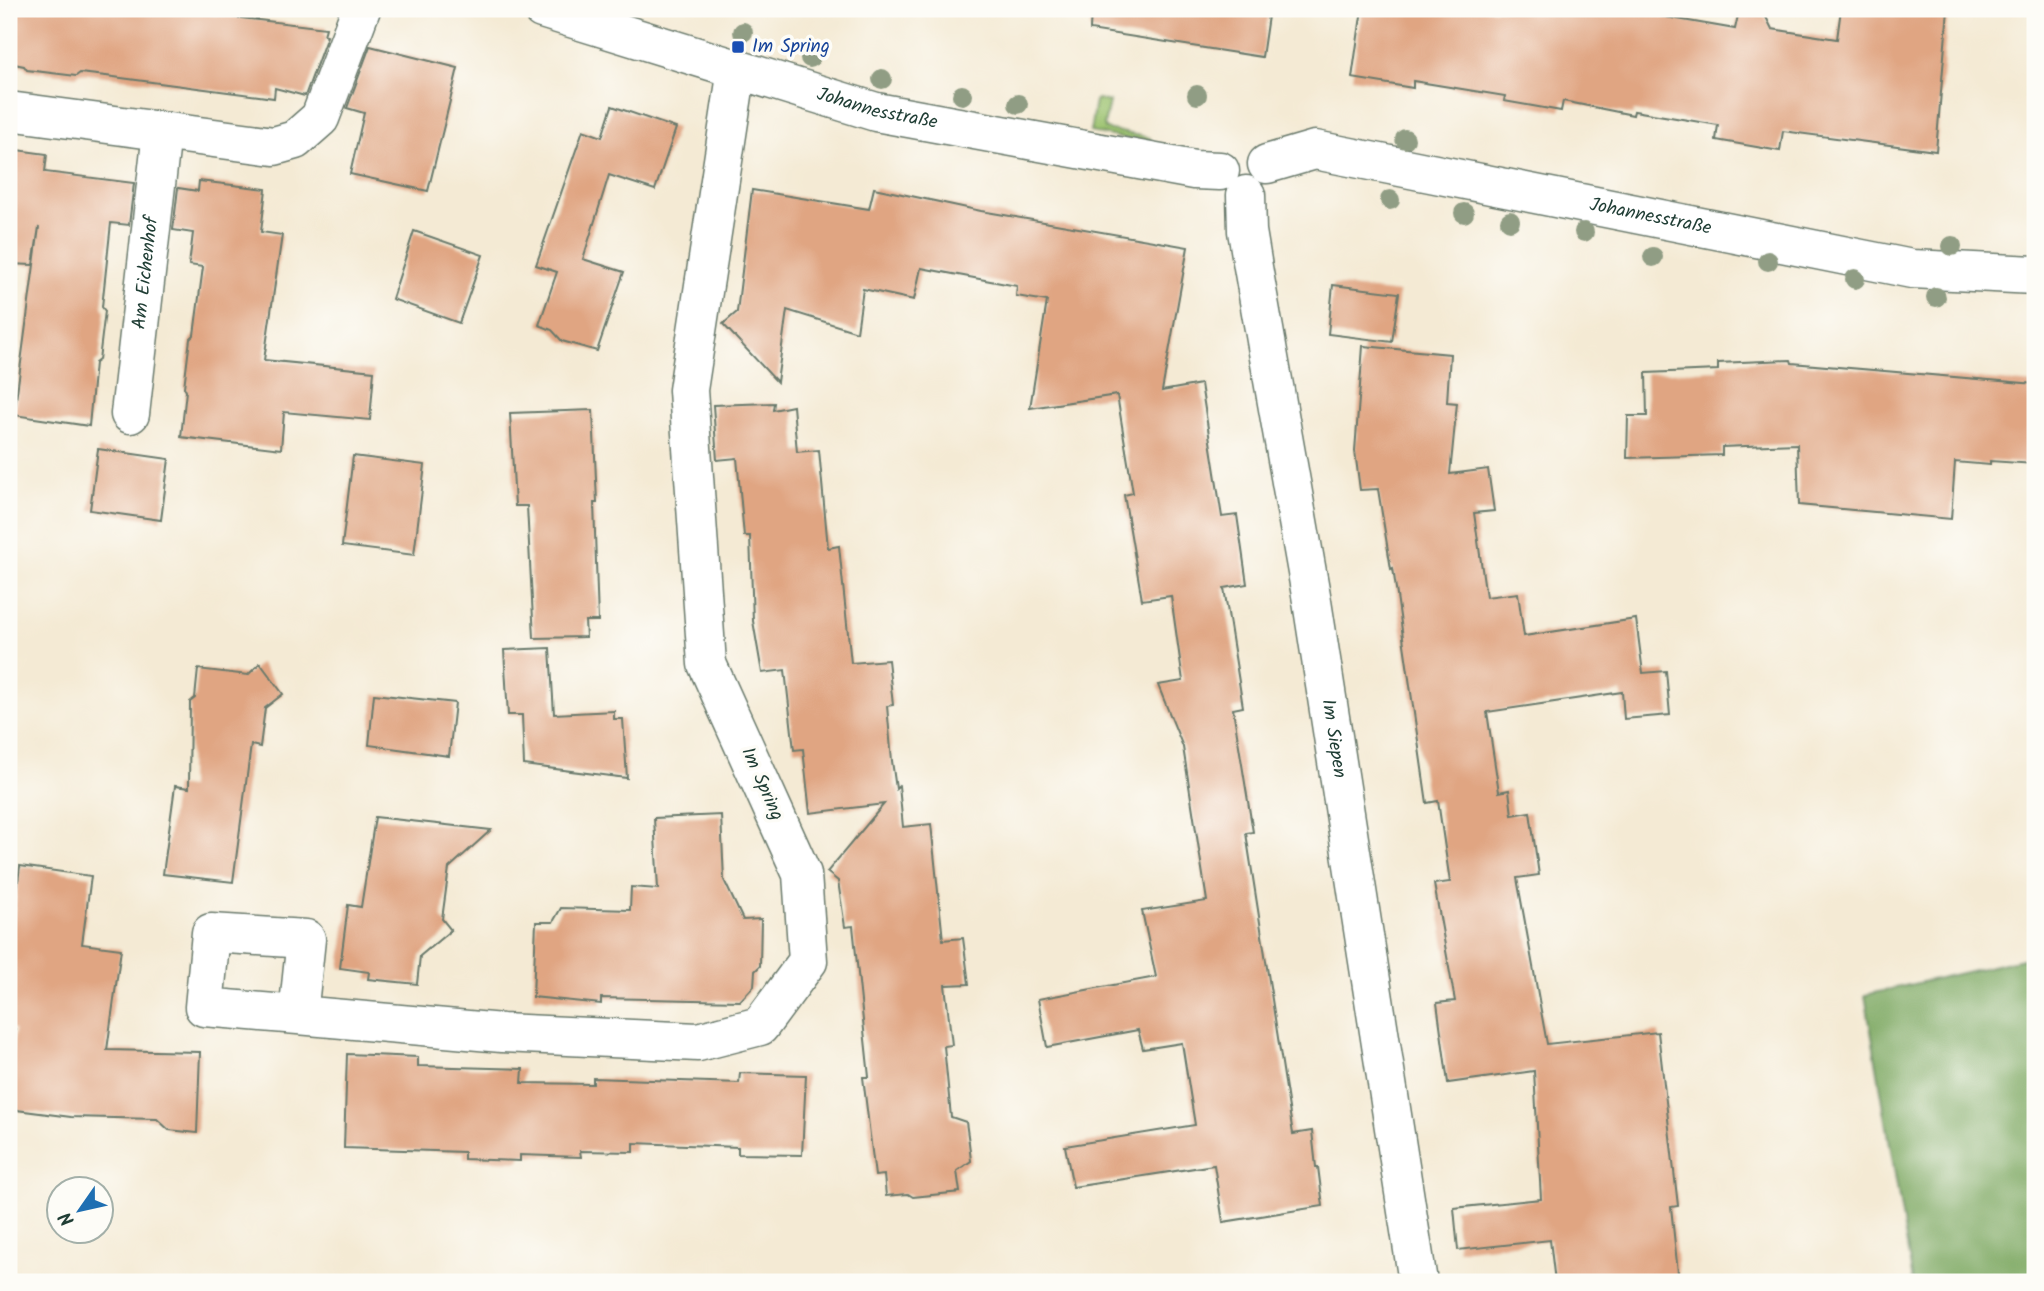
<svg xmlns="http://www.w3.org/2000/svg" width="2044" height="1291" viewBox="0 0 2044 1291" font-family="Kalam,sans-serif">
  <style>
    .green { fill: #9ac16c; stroke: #5c7f50; stroke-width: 2 }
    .forest { fill: #7ba760; stroke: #4d724a; stroke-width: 2 }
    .building { fill: #e0a582 }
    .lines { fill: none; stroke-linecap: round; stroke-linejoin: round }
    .minor-casing { stroke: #6a7a6c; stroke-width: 41 }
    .minor { stroke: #fff; stroke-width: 38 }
    .tree { fill: #909d84 }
    .transit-dot { fill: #1a4fb4; stroke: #fdfcf7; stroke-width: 2.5 }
    .labels { text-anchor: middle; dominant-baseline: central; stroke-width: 7; stroke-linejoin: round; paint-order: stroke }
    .transit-label { font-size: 19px; fill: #164399; stroke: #fdfcf7; text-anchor: start }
    .street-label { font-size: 19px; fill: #1f3d34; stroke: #fdfcf7 }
  </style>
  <rect width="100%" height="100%" fill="#fdfcf7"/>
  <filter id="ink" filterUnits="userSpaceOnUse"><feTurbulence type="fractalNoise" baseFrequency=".0143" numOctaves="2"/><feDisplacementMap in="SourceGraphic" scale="14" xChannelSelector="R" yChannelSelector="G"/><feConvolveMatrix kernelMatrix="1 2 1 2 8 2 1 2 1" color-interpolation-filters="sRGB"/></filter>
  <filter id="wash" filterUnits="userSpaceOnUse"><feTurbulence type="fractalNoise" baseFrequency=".00686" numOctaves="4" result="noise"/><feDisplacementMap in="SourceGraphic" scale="28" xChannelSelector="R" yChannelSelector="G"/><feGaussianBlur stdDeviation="1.57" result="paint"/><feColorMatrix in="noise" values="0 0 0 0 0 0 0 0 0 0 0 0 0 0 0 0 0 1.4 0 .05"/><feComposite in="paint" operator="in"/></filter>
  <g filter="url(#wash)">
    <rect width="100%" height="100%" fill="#f4ead4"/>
    <polygon class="green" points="1097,99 1109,102 1104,125 1105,129 1150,138 1150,143 1090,132 1095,101"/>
    <polygon class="forest" points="2035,956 2035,1282 1913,1282 1865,995"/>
    <g id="blocks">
      <g class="building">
        <polygon points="9,9 166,9 326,28 324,35 327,36 305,96 275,88 274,98 106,76 80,73 76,76 27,70 24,66 9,63"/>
        <polygon points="1091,9 1269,9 1262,57 1090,30"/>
        <polygon points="1362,9 1649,9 1648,14 1735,29 1739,11 1765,15 1772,29 1837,39 1841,9 1948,9 1936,151 1783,131 1780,151 1716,140 1718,125 1634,111 1633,115 1563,101 1561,111 1504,101 1505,96 1413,81 1413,88 1352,78"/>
        <polygon points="370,46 458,68 428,191 350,174 364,113 347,108"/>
        <polygon points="612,106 676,128 655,190 609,175 583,259 624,272 597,351 562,341 552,330 539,325 557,272 536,265 583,130 602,137"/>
        <polygon points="9,149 47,154 45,172 134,183 129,225 111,223 102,307 105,311 102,335 99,360 95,363 89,426 14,415 39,227 33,265 9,264"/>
        <polygon points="199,181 266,189 261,232 282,235 264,360 374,371 370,420 284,412 281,449 181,437 186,391 184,387 190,339 194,335 203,267 189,265 193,233 173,230 178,188 198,191"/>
        <polygon points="874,188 981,211 1188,247 1162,391 1201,384 1222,517 1237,515 1247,584 1224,588 1243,707 1233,709 1253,832 1246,833 1293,1134 1312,1131 1316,1167 1318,1167 1323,1206 1223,1222 1214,1165 1073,1187 1065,1146 1195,1125 1182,1043 1143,1049 1138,1030 1047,1047 1038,999 1156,977 1142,911 1207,901 1183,747 1158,685 1183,681 1171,596 1142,600 1124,495 1133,493 1117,395 1030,408 1047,301 1016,296 1017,286 921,268 914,300 863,289 857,332 787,310 777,382 723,324 737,312 752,190 869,209"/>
        <polygon points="414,231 483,255 459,323 392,299"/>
        <polygon points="1333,285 1399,293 1392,342 1328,334"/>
        <polygon points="1363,346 1450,354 1447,402 1457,403 1450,474 1488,469 1494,511 1474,513 1486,597 1518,593 1524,636 1636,619 1643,673 1666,671 1670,715 1624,719 1622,692 1487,712 1499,792 1509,790 1512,815 1530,812 1539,875 1517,878 1547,1044 1658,1032 1678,1206 1671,1207 1679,1282 1555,1282 1550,1240 1458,1250 1454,1208 1541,1199 1534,1071 1448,1083 1437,1003 1455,1001 1434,884 1450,882 1438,801 1427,803 1393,568 1391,569 1378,489 1360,490 1355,451"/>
        <polygon points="1791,360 1792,363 2035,384 2035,464 1990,461 1990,465 1955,462 1951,519 1799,505 1797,444 1722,447 1722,455 1627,458 1628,416 1647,416 1646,373 1718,370 1718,363"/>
        <polygon points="774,403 773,410 793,406 797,452 819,450 828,548 839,546 851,663 888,660 893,705 887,706 892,761 896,789 899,786 903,827 931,824 943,940 963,938 969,984 945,985 952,1045 944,1046 951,1117 966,1122 969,1143 971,1161 957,1171 960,1192 913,1197 908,1194 886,1196 884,1175 875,1176 863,1077 869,1077 853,926 845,927 838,881 827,872 884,804 810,813 803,749 794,750 785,670 762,673 753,621 750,536 744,536 737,458 717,460 713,405"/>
        <polygon points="593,410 597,503 594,503 598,621 585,621 586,637 534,638 527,506 515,506 510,413"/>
        <polygon points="98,449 169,459 161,520 90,510"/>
        <polygon points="353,456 425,465 414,555 342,546"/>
        <polygon points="550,648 554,714 614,711 614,719 623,719 627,778 524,765 522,715 508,715 504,650"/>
        <polygon points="260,663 283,694 265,708 260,747 251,745 233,882 163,874 175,786 189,788 190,702 195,698 198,669 248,675"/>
        <polygon points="374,694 455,703 449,756 369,745"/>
        <polygon points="721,815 724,880 743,920 761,919 760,966 755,971 754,986 740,1001 601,998 601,1004 533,997 536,922 553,922 561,908 630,910 631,887 658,889 654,818"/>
        <polygon points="375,817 491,830 449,868 442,919 451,930 420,956 417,984 368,979 369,972 340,968 348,905 361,907"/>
        <polygon points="20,866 91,876 82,944 121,949 107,1050 200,1052 197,1133 169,1130 157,1119 71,1117 9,1109 9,1080 15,1029 9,1028 9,953"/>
        <polygon points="347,1054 418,1057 418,1066 523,1069 522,1083 593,1084 593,1078 739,1083 740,1073 806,1075 802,1155 738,1154 738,1147 634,1143 634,1152 580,1151 581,1157 520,1155 520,1161 464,1159 464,1152 344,1148"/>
      </g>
    </g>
  </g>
  <g filter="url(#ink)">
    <use href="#blocks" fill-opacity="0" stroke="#6a7a6c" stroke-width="2"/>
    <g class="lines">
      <defs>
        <g id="minor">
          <path id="s1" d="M542,9L876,112L1194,170L1220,171"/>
          <polyline points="9,111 274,146 295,140 320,118 361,9"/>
          <path id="s2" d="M1267,164L1315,150L1912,269L2035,275"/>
          <path id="s3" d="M1246,195L1247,231L1253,267L1311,595L1418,1282"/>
          <path id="s4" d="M130,414L162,132"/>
          <polyline points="298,1015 204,1007 211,933 306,939 298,1015 502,1033 698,1042 760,1026 808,961 802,874 707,664 688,390 737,69"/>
        </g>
      </defs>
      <use href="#minor" class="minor-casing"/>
      <use href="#minor" class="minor"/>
    </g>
    <g class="tree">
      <circle cx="743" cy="32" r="10"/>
      <circle cx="810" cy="58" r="10"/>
      <circle cx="882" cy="79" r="10"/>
      <circle cx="962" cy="95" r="10"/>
      <circle cx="1197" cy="95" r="10"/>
      <circle cx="1018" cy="104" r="10"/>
      <circle cx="1405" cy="139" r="10"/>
      <circle cx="1390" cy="200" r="10"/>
      <circle cx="1464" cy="213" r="10"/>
      <circle cx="1510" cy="221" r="10"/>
      <circle cx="1584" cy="232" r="10"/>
      <circle cx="1952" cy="246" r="10"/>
      <circle cx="1653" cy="257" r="10"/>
      <circle cx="1768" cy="261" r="10"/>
      <circle cx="1855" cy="279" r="10"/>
      <circle cx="1936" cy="297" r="10"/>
    </g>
  </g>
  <rect class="transit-dot" x="731" y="40" width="14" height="14" rx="3.5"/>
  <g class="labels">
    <g class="transit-label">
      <text x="752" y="47">Im Spring</text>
    </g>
    <g class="street-label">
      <text stroke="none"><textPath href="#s1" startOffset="350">Johannesstraße</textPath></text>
      <text stroke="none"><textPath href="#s2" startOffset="392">Johannesstraße</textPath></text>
      <text stroke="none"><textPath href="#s4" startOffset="142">Am Eichenhof</textPath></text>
      <text stroke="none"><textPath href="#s3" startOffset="551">Im Siepen</textPath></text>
      <text transform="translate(762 784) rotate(66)">Im Spring</text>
    </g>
  </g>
  <rect width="2044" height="1291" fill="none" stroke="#fdfcf7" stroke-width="35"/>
  <g transform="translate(80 1210) rotate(236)"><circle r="33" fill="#fdfcf7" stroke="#a4b0a9" stroke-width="2"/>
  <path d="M0-5L12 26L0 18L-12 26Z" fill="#1f6fb2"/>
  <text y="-10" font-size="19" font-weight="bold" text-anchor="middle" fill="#1f3d34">N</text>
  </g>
</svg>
